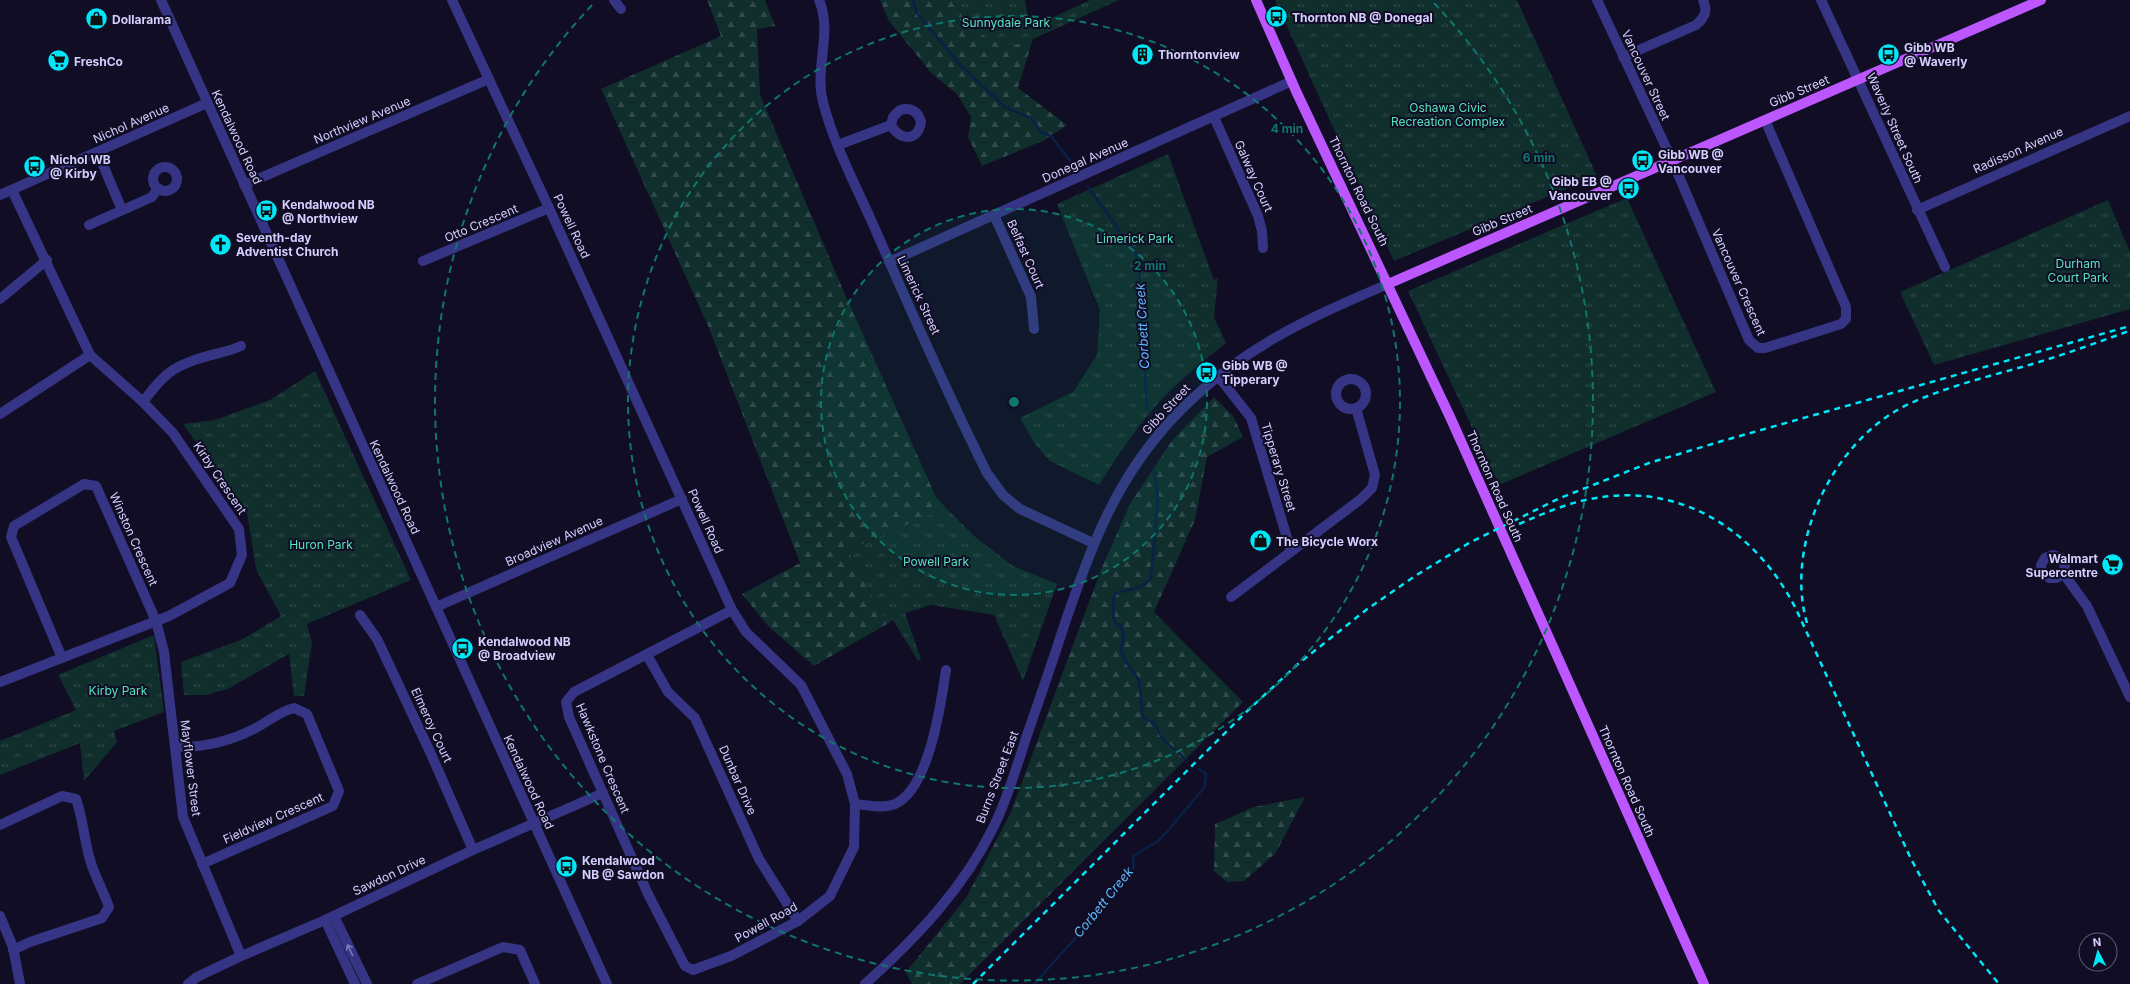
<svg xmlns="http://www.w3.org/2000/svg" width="2130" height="984" viewBox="0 0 2130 984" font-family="Inter,sans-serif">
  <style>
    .forest { fill: url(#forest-firs) }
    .park { fill: url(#park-tufts) }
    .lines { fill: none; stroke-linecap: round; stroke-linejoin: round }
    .stream { stroke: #092146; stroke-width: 2.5 }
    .minor { stroke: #363585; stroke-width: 10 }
    .major { stroke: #bc56ff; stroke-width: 10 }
    .rail { stroke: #00e7fa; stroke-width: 2.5; stroke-dasharray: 6 5; stroke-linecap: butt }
    .oneway { stroke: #7d7abc }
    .ring { fill: none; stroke: #0f766e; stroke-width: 2; stroke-dasharray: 7 5 }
    .labels { text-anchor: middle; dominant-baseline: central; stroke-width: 4; stroke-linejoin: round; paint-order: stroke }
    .poi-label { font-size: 12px; font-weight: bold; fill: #d4cfff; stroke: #100d24; text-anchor: start }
    .park-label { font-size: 12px; fill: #55e5be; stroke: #100d24 }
    .street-label { font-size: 12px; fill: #d4cfff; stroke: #100d24 }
    .water-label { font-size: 13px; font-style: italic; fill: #5db8ff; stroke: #100d24 }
    .centre { fill: #0f766e; stroke: #100d24; stroke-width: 2 }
    .ring-label { font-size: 12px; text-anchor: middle; font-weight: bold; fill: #0f766e; stroke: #100d24; stroke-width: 4; stroke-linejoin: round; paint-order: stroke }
  </style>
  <defs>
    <pattern id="forest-firs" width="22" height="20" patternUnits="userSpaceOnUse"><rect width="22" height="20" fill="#0f2e2c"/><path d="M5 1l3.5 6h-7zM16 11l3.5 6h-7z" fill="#314b4c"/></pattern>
    <pattern id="park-tufts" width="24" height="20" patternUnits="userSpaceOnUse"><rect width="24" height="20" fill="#0f2e2c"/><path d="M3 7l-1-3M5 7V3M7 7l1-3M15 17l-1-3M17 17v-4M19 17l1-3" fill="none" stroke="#314b4c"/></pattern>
  </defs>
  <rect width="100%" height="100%" fill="#100d24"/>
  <g class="forest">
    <polygon points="707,0 765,0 775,26 757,29 760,95 847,299 936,497 946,508 848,550 887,624 814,666 768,626 742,594 800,563 709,328 601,89 721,36"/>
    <polygon points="880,0 952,0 959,11 1014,45 1033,39 1018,88 1067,125 1045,140 982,166 968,137 971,117 957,94 932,74 889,21"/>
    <polygon points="1214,397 1233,416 1243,437 1207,457 1195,520 1154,612 1243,702 960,984 912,984 906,972 966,898 1010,814 1101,570 1130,504 1171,442"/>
    <polygon points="1305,797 1275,854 1244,881 1227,882 1214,871 1215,824 1254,807"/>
  </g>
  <g class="park">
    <polygon points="952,0 1025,0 1030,28 1090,0 1119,0 1033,39 1014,45 992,41 968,25"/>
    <polygon points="1275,0 1517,0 1597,176 1394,261"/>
    <path d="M1168,154L1214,280L1218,277L1214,317L1226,343C1201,363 1175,383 1154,408C1133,432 1116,458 1099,485L1050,461L1035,444L1020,418L1073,392L1097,355L1100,310L1057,204Z"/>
    <polygon points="1627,198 1716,392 1499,485 1408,291"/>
    <polygon points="2108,200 2130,252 2130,309 1934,365 1900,292"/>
    <polygon points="315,371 411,580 307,624 312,643 304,696 294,696 289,654 228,689 205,695 184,695 181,662 243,639 281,616 256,569 247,513 183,424 215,420 270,400"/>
    <polygon points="946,508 975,537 1013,566 1057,584 1023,681 994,615 931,605 905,613 921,659 918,661 893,620 887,624 848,550"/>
    <polygon points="154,635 164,712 114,731 117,742 84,781 80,743 0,775 0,741 76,710 58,675"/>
  </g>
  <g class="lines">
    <g class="stream">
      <polyline points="913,0 917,13 961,66 1005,107 1031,118 1041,132 1051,136 1075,167"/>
      <polyline points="1088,187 1135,252 1139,269 1147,409"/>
      <path d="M1154,469L1158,499L1151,578C1143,589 1129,590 1116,593L1113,598C1115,608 1111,615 1116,624L1120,625L1124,634L1121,651L1126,662L1139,680L1143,717L1153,722L1164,741L1186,759"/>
      <polyline points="1034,984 1080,933 1114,888 1134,867 1133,856 1158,841 1171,827 1204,788 1206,774 1199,769"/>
    </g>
    <g class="minor">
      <polyline points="161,0 607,984"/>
      <polyline points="452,0 549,208 732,610 746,632 801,685 847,774 855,804 854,847 830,896 798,921 731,956 693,970 685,966 648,894 569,717 566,702 574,692 732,610"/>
      <polyline points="614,0 621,9"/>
      <path d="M819,0C833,32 814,69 823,102C833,142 855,184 872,222C909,307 946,391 987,473L1003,495L1020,509L1093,543"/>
      <polyline points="1597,0 1672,160 1749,340 1758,348 1765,348 1841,324 1846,319 1846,307 1765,120"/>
      <polyline points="1821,0 1945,267"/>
      <path d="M1623,57L1696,25C1705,17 1708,11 1703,0"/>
      <polyline points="1214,117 1258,216 1262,231 1263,248"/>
      <path d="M838,145L891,125L893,117L900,110C910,107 918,111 921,122C918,142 900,141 891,125"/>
      <polyline points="98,153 122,210"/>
      <circle cx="165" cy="179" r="12"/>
      <polyline points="244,185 489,79"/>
      <polyline points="0,195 207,103"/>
      <polyline points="1917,210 2130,116"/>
      <polyline points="994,215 1031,297 1034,329"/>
      <polyline points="89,225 152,197 158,188"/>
      <polyline points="423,261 549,208"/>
      <polyline points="889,262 1292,81"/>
      <polyline points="0,299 47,260"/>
      <polyline points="1218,376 1251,418 1291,551"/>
      <circle cx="1351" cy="394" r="15"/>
      <path d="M143,402C155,386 167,370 187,363C204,355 223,354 241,346"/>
      <polyline points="0,414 90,355"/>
      <polyline points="2063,573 2057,578 2049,578 2042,573 2041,565 2045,558 2053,555 2061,558 2065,565 2063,573 2087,606 2130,697"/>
      <polyline points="1231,597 1361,499 1372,488 1375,475 1356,408"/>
      <polyline points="436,607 682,499"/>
      <polyline points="360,615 377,639 431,754 473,850"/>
      <polyline points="647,655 668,692 695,718 759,859 798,921"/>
      <polyline points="62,658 11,537 14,526 84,484 96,486 156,621 164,652 183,817 241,956"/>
      <polyline points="0,682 169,616 230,583 242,555 239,529 173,433 143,402 90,355 12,190"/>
      <path d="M176,747C203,748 230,741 254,729C268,722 278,712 294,708L307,714L339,791L333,806L202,864"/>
      <path d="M855,804C866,805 884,809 895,804C929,789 941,704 946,670"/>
      <path d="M0,825L62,796L76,799C84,821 84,844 92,866C97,880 104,893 109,907L102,918L30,942L13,950"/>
      <polyline points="0,916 13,947 20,984"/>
      <polyline points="334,916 367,984"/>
      <polyline points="325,920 355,984"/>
      <polyline points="188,984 197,977 239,957 325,920 473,850 603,793"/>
      <polyline points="417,984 503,947 520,950 535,984"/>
      <path d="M865,984C916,938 964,888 994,826C1008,797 1017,766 1027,735C1040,698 1053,660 1065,623C1092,545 1115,480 1173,418C1237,350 1304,320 1388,284"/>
    </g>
    <g class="major">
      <polyline points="1256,0 1296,91 1451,419 1704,984"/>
      <polyline points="1388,284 2041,0"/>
    </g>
    <g class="rail">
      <path d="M1519,524C1542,514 1565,504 1590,499C1680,481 1756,530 1796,609L1911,859L1939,911L1999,984"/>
      <path d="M1807,623C1797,589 1801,552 1812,519C1828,471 1864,424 1911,403C1949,386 1990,376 2029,365C2063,355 2096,343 2129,331"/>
      <polyline points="973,984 1245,713 1298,664 1366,610 1415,576 1469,543 1560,498 1649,463 1722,441 2130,326"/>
    </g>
  </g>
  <defs><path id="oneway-shaft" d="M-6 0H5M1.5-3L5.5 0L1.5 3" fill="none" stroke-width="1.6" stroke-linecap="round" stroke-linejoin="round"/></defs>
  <use class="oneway" href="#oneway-shaft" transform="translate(350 950) rotate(-116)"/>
  <circle cx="1014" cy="402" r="193" fill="#0f766e" fill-opacity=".12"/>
  <g class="ring">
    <circle cx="1014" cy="402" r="193"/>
    <circle cx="1014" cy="402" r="386"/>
    <path d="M1434 3A579 579 0 1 1 594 3"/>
  </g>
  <defs>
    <symbol id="bus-disc" viewBox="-11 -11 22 22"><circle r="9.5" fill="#00e7fa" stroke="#100d24"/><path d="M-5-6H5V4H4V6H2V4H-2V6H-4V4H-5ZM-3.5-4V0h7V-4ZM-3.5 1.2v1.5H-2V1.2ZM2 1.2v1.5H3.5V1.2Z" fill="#111"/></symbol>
    <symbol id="shop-disc" viewBox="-11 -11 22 22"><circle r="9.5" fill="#00e7fa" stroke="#100d24"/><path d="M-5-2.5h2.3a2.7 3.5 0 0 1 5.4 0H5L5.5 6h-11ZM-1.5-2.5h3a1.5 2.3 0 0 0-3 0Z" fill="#111"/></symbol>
    <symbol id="building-disc" viewBox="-11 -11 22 22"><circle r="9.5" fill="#00e7fa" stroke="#100d24"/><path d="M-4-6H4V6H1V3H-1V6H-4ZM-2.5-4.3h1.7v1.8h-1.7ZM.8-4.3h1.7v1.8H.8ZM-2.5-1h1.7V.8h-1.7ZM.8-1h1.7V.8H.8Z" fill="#111"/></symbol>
    <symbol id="supermarket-disc" viewBox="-11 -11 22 22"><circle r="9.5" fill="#00e7fa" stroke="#100d24"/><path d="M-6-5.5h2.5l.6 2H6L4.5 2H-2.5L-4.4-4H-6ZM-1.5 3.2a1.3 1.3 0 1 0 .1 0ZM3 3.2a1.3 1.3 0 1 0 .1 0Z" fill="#111"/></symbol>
    <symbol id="church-disc" viewBox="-11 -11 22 22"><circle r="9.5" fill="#00e7fa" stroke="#100d24"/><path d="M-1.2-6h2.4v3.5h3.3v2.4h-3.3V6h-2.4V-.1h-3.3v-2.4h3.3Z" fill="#111"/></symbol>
  </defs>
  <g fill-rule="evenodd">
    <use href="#bus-disc" x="1264" y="4" width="25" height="25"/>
    <use href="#shop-disc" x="84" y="6" width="25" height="25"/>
    <use href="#building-disc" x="1130" y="42" width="25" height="25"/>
    <use href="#bus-disc" x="1876" y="42" width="25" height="25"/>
    <use href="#supermarket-disc" x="46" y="48" width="25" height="25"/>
    <use href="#bus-disc" x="1630" y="148" width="25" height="25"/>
    <use href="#bus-disc" x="22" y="154" width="25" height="25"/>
    <use href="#bus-disc" x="1616" y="176" width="25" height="25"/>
    <use href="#bus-disc" x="254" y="198" width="25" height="25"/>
    <use href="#church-disc" x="208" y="232" width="25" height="25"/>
    <use href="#bus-disc" x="1194" y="360" width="25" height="25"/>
    <use href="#shop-disc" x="1248" y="528" width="25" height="25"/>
    <use href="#supermarket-disc" x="2100" y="552" width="25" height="25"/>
    <use href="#bus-disc" x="450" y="636" width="25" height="25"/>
    <use href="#bus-disc" x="554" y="854" width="25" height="25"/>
  </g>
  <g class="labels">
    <g class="poi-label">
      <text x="1292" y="17">Thornton NB @ Donegal</text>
      <text x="112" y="19">Dollarama</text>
      <text x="1904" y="47">Gibb WB<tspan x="1904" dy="14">@ Waverly</tspan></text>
      <text x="1158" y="54">Thorntonview</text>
      <text x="74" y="61">FreshCo</text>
      <text x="1658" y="154">Gibb WB @<tspan x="1658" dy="14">Vancouver</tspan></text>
      <text x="50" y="159">Nichol WB<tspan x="50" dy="14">@ Kirby</tspan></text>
      <text x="1612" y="181" text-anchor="end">Gibb EB @<tspan x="1612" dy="14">Vancouver</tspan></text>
      <text x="282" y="204">Kendalwood NB<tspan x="282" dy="14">@ Northview</tspan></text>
      <text x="236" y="237">Seventh-day<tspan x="236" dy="14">Adventist Church</tspan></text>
      <text x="1222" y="365">Gibb WB @<tspan x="1222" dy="14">Tipperary</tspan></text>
      <text x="1276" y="541">The Bicycle Worx</text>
      <text x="2098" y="558" text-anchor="end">Walmart<tspan x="2098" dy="14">Supercentre</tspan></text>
      <text x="478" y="641">Kendalwood NB<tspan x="478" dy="14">@ Broadview</tspan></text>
      <text x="582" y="860">Kendalwood<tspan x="582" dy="14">NB @ Sawdon</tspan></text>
    </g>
    <g class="park-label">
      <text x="1006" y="22">Sunnydale Park</text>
      <text x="1448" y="107">Oshawa Civic<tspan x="1448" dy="14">Recreation Complex</tspan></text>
      <text x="1135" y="238">Limerick Park</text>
      <text x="2078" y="263">Durham<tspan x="2078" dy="14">Court Park</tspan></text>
      <text x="321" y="544">Huron Park</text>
      <text x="936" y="561">Powell Park</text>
      <text x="118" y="690">Kirby Park</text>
    </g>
    <g class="street-label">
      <text transform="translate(1646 75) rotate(65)">Vancouver Street</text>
      <text transform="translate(1799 91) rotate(-23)">Gibb Street</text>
      <text transform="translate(362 120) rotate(-23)">Northview Avenue</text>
      <text transform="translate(131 123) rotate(-24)">Nichol Avenue</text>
      <text transform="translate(1895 128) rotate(66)">Waverly Street South</text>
      <text transform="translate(237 137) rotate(65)">Kendalwood Road</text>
      <text transform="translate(2018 150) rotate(-24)">Radisson Avenue</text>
      <text transform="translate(1085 160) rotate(-24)">Donegal Avenue</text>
      <text transform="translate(1254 176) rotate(66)">Galway Court</text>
      <text transform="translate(1359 191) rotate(64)">Thornton Road South</text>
      <text transform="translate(1502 220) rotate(-23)">Gibb Street</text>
      <text transform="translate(481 223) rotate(-23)">Otto Crescent</text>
      <text transform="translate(572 226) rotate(65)">Powell Road</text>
      <text transform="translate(1026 254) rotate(66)">Belfast Court</text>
      <text transform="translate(1739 282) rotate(66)">Vancouver Crescent</text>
      <text transform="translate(919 295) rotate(65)">Limerick Street</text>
      <text transform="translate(1166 409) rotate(-47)">Gibb Street</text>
      <text transform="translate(1279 467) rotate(73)">Tipperary Street</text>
      <text transform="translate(220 478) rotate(56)">Kirby Crescent</text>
      <text transform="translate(1495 486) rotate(66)">Thornton Road South</text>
      <text transform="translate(395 487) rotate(65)">Kendalwood Road</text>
      <text transform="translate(706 521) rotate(66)">Powell Road</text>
      <text transform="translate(134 539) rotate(66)">Winston Crescent</text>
      <text transform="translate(554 541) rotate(-24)">Broadview Avenue</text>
      <text transform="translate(432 725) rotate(65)">Elmeroy Court</text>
      <text transform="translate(603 758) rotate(67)">Hawkstone Crescent</text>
      <text transform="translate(191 768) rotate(83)">Mayflower Street</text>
      <text transform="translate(997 777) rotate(-69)">Burns Street East</text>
      <text transform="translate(738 780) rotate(66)">Dunbar Drive</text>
      <text transform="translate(1627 781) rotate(66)">Thornton Road South</text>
      <text transform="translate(529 782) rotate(65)">Kendalwood Road</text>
      <text transform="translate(273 818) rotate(-24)">Fieldview Crescent</text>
      <text transform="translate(389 875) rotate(-25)">Sawdon Drive</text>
      <text transform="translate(766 922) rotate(-29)">Powell Road</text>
    </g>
    <g class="water-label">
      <text transform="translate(1142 326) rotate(-93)">Corbett Creek</text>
      <text transform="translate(1103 902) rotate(-51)">Corbett Creek</text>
    </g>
  </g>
  <circle cx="1014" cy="402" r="6" class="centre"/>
  <g class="ring-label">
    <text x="1287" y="133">4 min</text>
    <text x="1539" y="162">6 min</text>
    <text x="1150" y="270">2 min</text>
  </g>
  <g transform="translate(2098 952) rotate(354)"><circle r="19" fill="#100d24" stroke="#5e5b7c"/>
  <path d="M0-3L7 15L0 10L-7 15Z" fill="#00e7fa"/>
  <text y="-6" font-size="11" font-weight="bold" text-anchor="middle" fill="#d4cfff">N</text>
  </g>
</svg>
